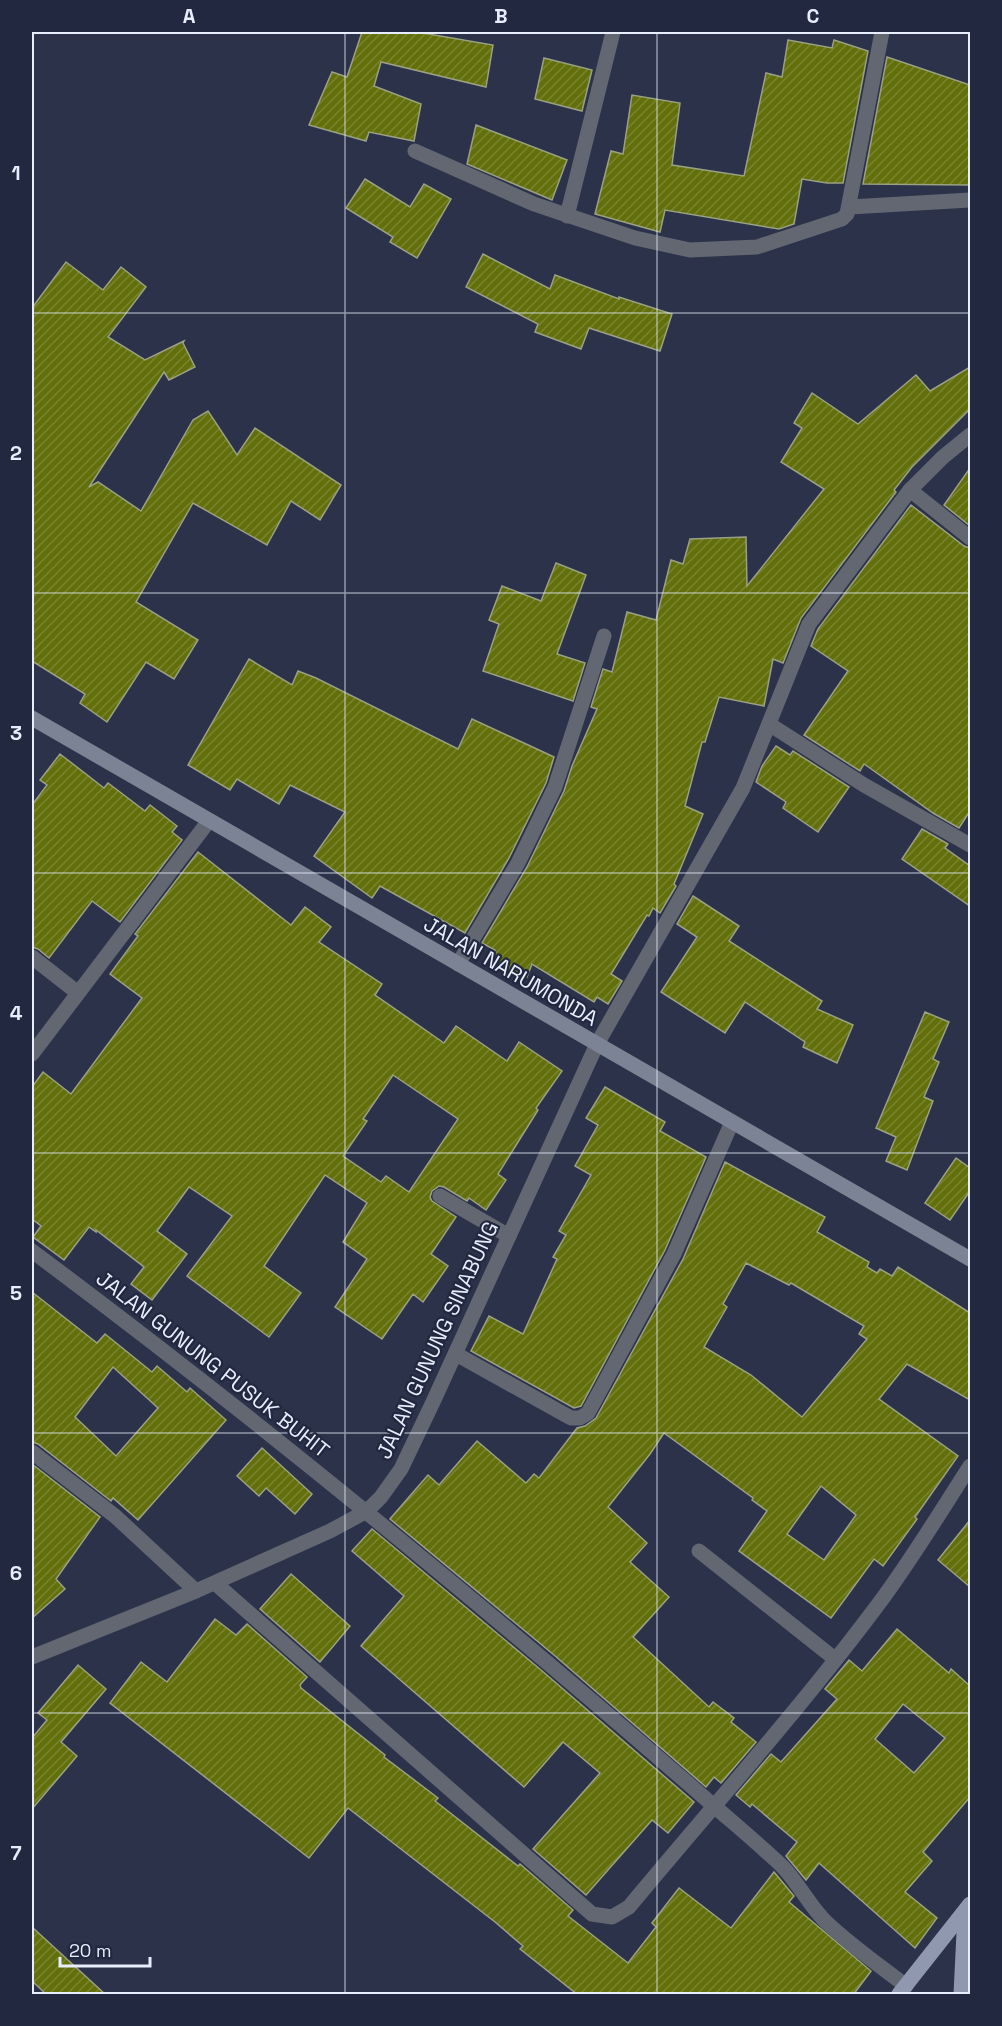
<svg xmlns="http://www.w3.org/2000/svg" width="1002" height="2026" viewBox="0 0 1002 2026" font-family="'Space Grotesk',sans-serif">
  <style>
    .building { fill: url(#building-hatch); stroke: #9ba183; stroke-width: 1.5; fill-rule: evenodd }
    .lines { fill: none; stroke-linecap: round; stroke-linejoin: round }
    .lane { stroke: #626772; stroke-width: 15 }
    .street { stroke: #626772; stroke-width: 15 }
    .secondary { stroke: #7c8395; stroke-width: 15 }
    .primary { stroke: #9098b0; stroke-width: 15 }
    .grid { fill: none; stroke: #e9eefe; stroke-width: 1.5; stroke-opacity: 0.55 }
    .labels { text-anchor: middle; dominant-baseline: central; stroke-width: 4.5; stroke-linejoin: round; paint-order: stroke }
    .street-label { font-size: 21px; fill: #e9eefe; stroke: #21283f }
    .neatline { fill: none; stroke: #e9eefe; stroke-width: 2 }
    .grid-label { font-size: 20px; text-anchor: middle; font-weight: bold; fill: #e9eefe }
  </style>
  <defs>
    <pattern id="building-hatch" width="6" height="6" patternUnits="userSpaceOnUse" patternTransform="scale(1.5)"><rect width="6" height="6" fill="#626f0a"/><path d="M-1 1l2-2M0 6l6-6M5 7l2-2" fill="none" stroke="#78842f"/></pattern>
  </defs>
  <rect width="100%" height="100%" fill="#2b324a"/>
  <g class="building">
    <polygon points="362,32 417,32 493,45 486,87 381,62 374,86 421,104 414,141 369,132 366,141 309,125 332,72 347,77"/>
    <polygon points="788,40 832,48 834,40 868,51 843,183 827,183 802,179 794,224 779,229 665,210 660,232 595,214 611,151 623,154 632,95 680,103 672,165 744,176 766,73 782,77"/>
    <polygon points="887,57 970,85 969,185 863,184"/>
    <polygon points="544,58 592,70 582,111 535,99"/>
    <polygon points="476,125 567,160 552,200 467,164"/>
    <polygon points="365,179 410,207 424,184 451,199 417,258 390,242 393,237 346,208"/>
    <polygon points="483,254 550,289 555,275 619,299 619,297 672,314 660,351 589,328 581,349 535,332 538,324 466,287"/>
    <polygon points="66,262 103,290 121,267 146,287 108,337 145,360 184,341 183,343 195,367 169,380 164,372 89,487 98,482 141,511 193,420 208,411 237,455 255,428 341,485 320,520 291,501 267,545 193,503 136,602 198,640 174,679 146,662 107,722 80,703 85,694 32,661 32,308"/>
    <polygon points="970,367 970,409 912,467 894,490 896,492 801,618 783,663 773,659 764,706 719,697 705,742 702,742 685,806 703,814 674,884 676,886 660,913 653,908 649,916 647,915 611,974 622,981 608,1004 597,997 594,1002 532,964 527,977 491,961 495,950 482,943 527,867 564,791 572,766 597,709 591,707 603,669 612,672 627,612 656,620 671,560 683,564 690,539 746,537 747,586 824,489 781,462 802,428 794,423 812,393 858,424 916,375 930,391"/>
    <polygon points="970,468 970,526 944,505"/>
    <polygon points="911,505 964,546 970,548 970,811 959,828 933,813 867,766 864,764 860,771 804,735 848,671 811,646 818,629"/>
    <polygon points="556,563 586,575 557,654 585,663 573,701 483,671 499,624 489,620 502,586 541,601"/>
    <polygon points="249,659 292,685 298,671 316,678 458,749 472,719 554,757 546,783 509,858 465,933 380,886 372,898 314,856 345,812 290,785 279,804 237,779 230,790 188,765"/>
    <polygon points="776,746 790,755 793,751 849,787 818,832 783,808 786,802 756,782 762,766"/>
    <polygon points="60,754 104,788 108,783 145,811 150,805 177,826 172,832 182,840 120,922 92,901 49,958 38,949 32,947 32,805 47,785 40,780"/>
    <polygon points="922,829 948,844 945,848 970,866 970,906 902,859"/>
    <path d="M198,852L291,925L305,907L331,927L319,942L382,984L375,995L444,1043L456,1026L507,1061L519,1042L562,1071L536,1108L538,1110L498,1174L506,1180L486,1210L469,1198L467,1201L444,1187L439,1186L432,1191L430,1197L432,1201L456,1217L431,1254L448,1266L423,1302L413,1294L382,1339L335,1307L367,1259L343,1242L367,1203L325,1175L264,1266L301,1293L269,1337L187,1276L232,1216L189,1187L157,1231L187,1254L152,1300L131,1284L144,1267L96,1230V1232L89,1227L64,1260L33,1237L41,1226L32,1219V1087L43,1072L71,1094L142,998L110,974L138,936L135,934ZM393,1075L458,1119L409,1192L386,1176L381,1182L343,1156L367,1121L363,1119Z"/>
    <polygon points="693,896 739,926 729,941 822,1001 817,1009 853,1025 837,1063 803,1047 805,1042 745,1002 725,1033 661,992 697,937 677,924"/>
    <polygon points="925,1012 949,1022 933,1059 939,1062 924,1097 933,1101 907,1170 886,1161 896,1137 876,1128"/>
    <polygon points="605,1087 665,1122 660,1131 706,1157 665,1250 581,1406 574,1408 471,1351 489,1316 523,1334 557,1259 553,1257 566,1235 559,1231 591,1175 575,1166 598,1125 586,1118"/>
    <polygon points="956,1158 970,1168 970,1191 950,1220 925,1203"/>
    <path d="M725,1162L825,1217L817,1232L869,1262L867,1267L877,1273L880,1269L892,1276L898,1267L970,1313V1400L907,1364L879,1399L958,1456L915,1517L917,1519L883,1566L874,1559L831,1618L739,1551L767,1511L752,1500L753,1498L664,1433L650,1454L608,1507L647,1543L630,1562L669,1597L633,1637L709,1707L713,1702L734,1718L731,1722L756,1742L721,1783L714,1777L706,1787L554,1655L390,1519L428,1475L439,1485L477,1441L526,1483L534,1474L539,1478L577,1428L585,1426L596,1418L683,1259ZM746,1263L789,1285L791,1283L864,1326L859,1334L867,1339L802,1417L751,1375L704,1347L727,1307L723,1304ZM821,1486L856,1515L824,1560L787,1534Z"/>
    <path d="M32,1292L97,1343L105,1334L152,1372L157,1366L187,1392L190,1388L226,1420L138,1520L113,1498L111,1501L38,1444L32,1442ZM113,1367L158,1408L116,1456L75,1417Z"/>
    <polygon points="262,1448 312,1494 295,1514 266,1488 259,1496 237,1476"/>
    <polygon points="32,1464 100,1517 56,1579 65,1589 32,1618"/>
    <polygon points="970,1520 970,1587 938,1560"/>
    <polygon points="372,1529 541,1670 694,1802 668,1833 652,1820 586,1895 533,1849 600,1773 563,1742 524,1787 361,1646 404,1596 352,1551"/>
    <polygon points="291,1574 350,1626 320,1662 260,1609"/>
    <polygon points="215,1619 236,1635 247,1624 307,1677 300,1685 301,1688 385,1755 384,1757 438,1798 435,1801 518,1866 520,1864 573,1910 568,1916 628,1963 656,1927 652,1923 679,1888 731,1928 774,1872 794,1896 789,1902 871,1971 853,1995 578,1995 520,1949 523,1946 495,1922 348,1808 309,1858 110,1703 141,1662 167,1682"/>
    <path d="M897,1629L949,1673L951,1669L970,1686V1797L923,1852L932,1861L905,1892L937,1918L915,1948L819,1863L806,1880L786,1856L797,1842L752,1804L750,1807L736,1795L771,1754L781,1762L837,1699L825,1689L849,1660L862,1671ZM903,1704L945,1738L914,1773L875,1739Z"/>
    <polygon points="78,1665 106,1689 61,1742 77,1756 32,1809 32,1738 47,1720 38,1713"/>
    <polygon points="32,1927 106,1995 47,1995 32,1981"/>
  </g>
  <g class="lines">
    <g class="lane">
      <polyline points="440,1196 509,1236"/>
      <polyline points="699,1551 835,1659"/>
    </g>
    <g class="street">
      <polyline points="415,151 534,204 635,238 690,250 757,247 842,219 847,214 882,32"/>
      <polyline points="850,207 970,200"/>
      <polyline points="567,216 613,32"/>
      <polyline points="910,490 970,538"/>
      <polyline points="769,724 864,785 970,845"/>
      <polyline points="32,957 78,993"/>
      <polyline points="458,964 518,863 555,787 604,636"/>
      <polyline points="32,1054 208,822"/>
      <path d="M32,1251C267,1426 493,1613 714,1806C737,1826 761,1846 783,1867C799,1884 809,1905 825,1921C850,1945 879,1965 906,1986"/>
      <polyline points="456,1354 571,1418 580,1418 588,1413 674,1254 732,1122"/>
      <polyline points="32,1452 115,1516 196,1591"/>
      <path d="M215,1583L592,1914L612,1917L629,1907C713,1806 801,1708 880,1602C912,1559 941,1511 970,1466"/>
      <polyline points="32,1657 196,1591 330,1531 367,1511 381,1497 401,1469 433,1402 597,1044 743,788 809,624 910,490 943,457 970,435"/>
    </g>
    <polyline class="secondary" points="32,718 970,1259"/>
    <g class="primary">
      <polyline points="899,1994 970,1904"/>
      <polyline points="961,1994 965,1912"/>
    </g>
  </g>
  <path class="grid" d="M345,32V1994M657,32V1994M32,313H970M32,593H970M32,873H970M32,1153H970M32,1433H970M32,1713H970"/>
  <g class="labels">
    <g class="street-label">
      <text transform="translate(511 971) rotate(30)">JALAN NARUMONDA</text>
      <text transform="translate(437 1340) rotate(-65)">JALAN GUNUNG SINABUNG</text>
      <text transform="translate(213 1364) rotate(38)">JALAN GUNUNG PUSUK BUHIT</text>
    </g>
  </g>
  <rect width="1002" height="2026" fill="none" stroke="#21283f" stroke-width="66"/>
  <path d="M60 1957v9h90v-9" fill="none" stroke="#e9eefe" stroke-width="3"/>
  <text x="69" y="1957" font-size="18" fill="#e9eefe" stroke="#21283f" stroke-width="4.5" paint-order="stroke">20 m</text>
  <rect x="33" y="33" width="936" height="1960" class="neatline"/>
  <g class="grid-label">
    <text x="189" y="23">A</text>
    <text x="501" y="23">B</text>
    <text x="813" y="23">C</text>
    <text x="16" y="180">1</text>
    <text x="16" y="460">2</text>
    <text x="16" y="740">3</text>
    <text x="16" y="1020">4</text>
    <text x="16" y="1300">5</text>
    <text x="16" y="1580">6</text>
    <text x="16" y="1860">7</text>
  </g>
</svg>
